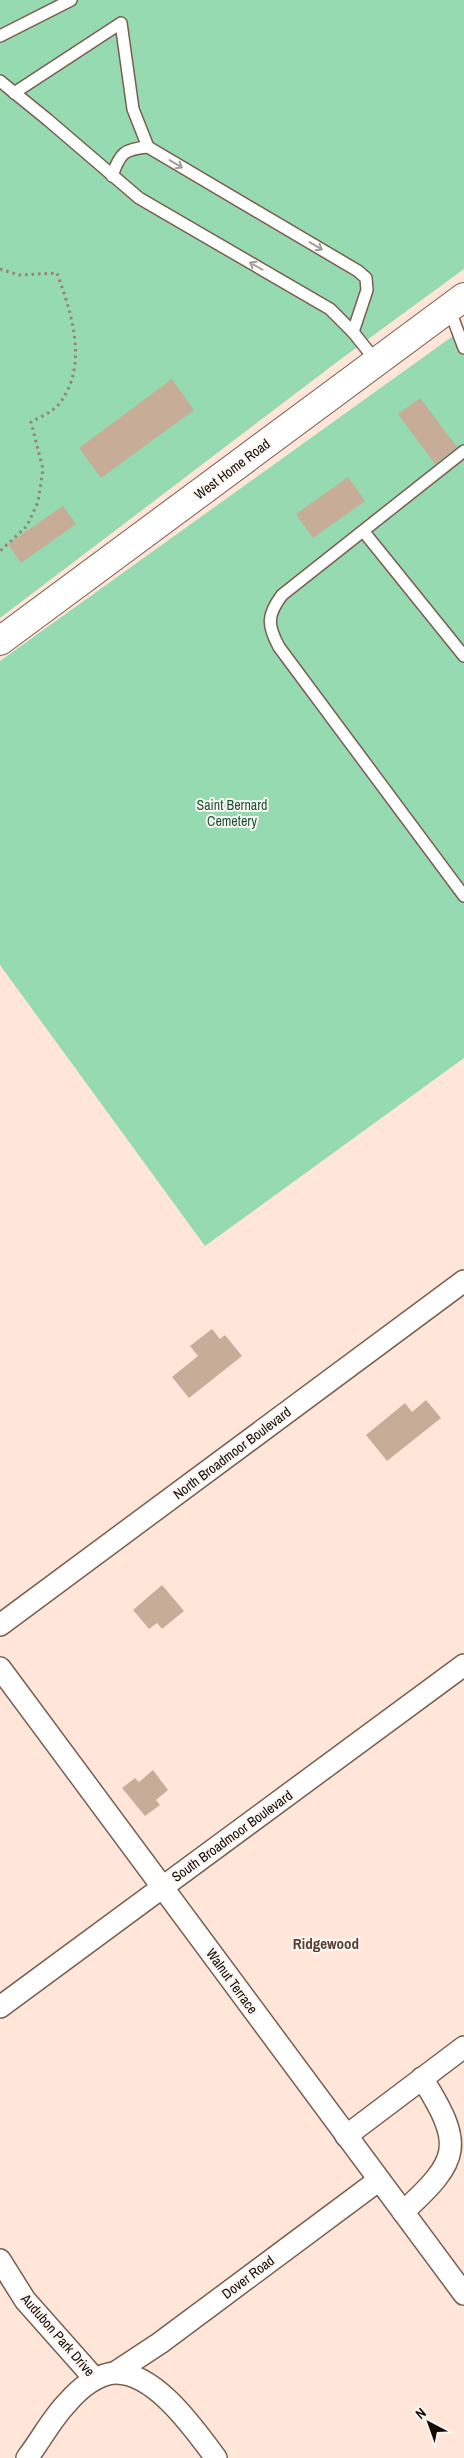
<svg xmlns="http://www.w3.org/2000/svg" width="464" height="2458" viewBox="0 0 464 2458" font-family="'Archivo Narrow',sans-serif">
  <style>
    .green { fill: #96dab1 }
    .building { fill: #c7ad98 }
    .lines { fill: none; stroke-linecap: round; stroke-linejoin: round }
    .lane-casing { stroke: #795e4f; stroke-width: 14 }
    .street-casing { stroke: #795e4f; stroke-width: 24 }
    .secondary-casing { stroke: #795e4f; stroke-width: 30 }
    .path { stroke: #958379; stroke-width: 3; stroke-dasharray: 2.5 4; stroke-linecap: butt }
    .lane { stroke: #fff; stroke-width: 11 }
    .street { stroke: #fff; stroke-width: 21 }
    .secondary { stroke: #fff; stroke-width: 28 }
    .oneway { stroke: #a29e9b }
    .labels { text-anchor: middle; dominant-baseline: central; stroke-width: 4; stroke-linejoin: round; paint-order: stroke }
    .street-label { font-size: 14px; fill: #160c06; stroke: #fdf7f4 }
    .park-label { font-size: 14px; fill: #185436; stroke: #fdf7f4 }
    .neighbourhood-label { font-size: 15px; font-weight: bold; fill: #583f31; stroke: #fdf7f4 }
  </style>
  <rect width="100%" height="100%" fill="#ffe6d8"/>
  <g class="green">
    <polygon points="0,0 464,0 464,269 341,359 0,618"/>
    <polygon points="464,328 464,1058 205,1246 0,965 0,661"/>
  </g>
  <g class="building">
    <polygon points="172,379 194,410 101,478 79,448"/>
    <polygon points="420,398 457,447 435,464 398,414"/>
    <polygon points="348,477 365,501 313,538 296,514"/>
    <polygon points="63,506 76,524 21,563 8,544"/>
    <polygon points="212,1329 220,1339 225,1335 242,1356 189,1398 172,1377 198,1356 190,1346"/>
    <polygon points="426,1400 441,1418 387,1461 366,1435 405,1403 412,1412"/>
    <polygon points="162,1585 184,1611 162,1629 157,1623 149,1629 133,1610"/>
    <polygon points="153,1770 168,1790 156,1800 160,1805 145,1816 122,1788 135,1778 139,1782"/>
  </g>
  <g class="lines">
    <defs>
      <g id="lane">
        <polyline points="0,36 71,0"/>
        <polyline points="0,81 48,120 139,198 330,309 353,332 376,361"/>
        <polyline points="14,93 121,23 133,109 148,147"/>
        <path d="M112,176C120,153 124,149 148,147L358,271L366,278L367,290L353,332"/>
        <polyline points="449,308 464,348"/>
        <path d="M464,451L282,595C267,615 267,625 279,647L464,896"/>
        <polyline points="364,532 464,656"/>
      </g>
      <g id="street">
        <polyline points="0,1625 464,1281"/>
        <polyline points="0,1668 464,2294"/>
        <polyline points="0,2007 464,1665"/>
        <polyline points="346,2136 464,2047"/>
        <path d="M403,2212C461,2159 464,2145 422,2078"/>
        <polyline points="0,2260 25,2300 95,2379"/>
        <polyline points="116,2372 160,2343 379,2180"/>
        <path d="M27,2458C41,2440 52,2418 68,2402C79,2389 98,2373 116,2373C156,2373 195,2430 216,2458"/>
      </g>
      <polyline id="secondary" points="0,641 464,297"/>
    </defs>
    <use href="#lane" class="lane-casing"/>
    <use href="#street" class="street-casing"/>
    <use href="#secondary" class="secondary-casing"/>
    <path class="path" d="M0,269L19,275L57,273C71,312 88,362 62,400C55,411 42,416 31,422L43,469L38,502L27,526L0,551"/>
    <use href="#lane" class="lane"/>
    <use href="#street" class="street"/>
    <use href="#secondary" class="secondary"/>
  </g>
  <defs><path id="oneway-shaft" d="M-6 0H5M1.5-3L5.5 0L1.5 3" fill="none" stroke-width="1.6" stroke-linecap="round" stroke-linejoin="round" transform="scale(1.25)"/></defs>
  <g class="oneway">
    <use href="#oneway-shaft" transform="translate(176 164) rotate(31)"/>
    <use href="#oneway-shaft" transform="translate(316 246) rotate(31)"/>
    <use href="#oneway-shaft" transform="translate(256 266) rotate(-150)"/>
  </g>
  <g class="labels">
    <g class="street-label">
      <text transform="translate(232 469) rotate(-37)">West Home Road</text>
      <text transform="translate(232 1453) rotate(-37)">North Broadmoor Boulevard</text>
      <text transform="translate(232 1836) rotate(-36)">South Broadmoor Boulevard</text>
      <text transform="translate(232 1981) rotate(54)">Walnut Terrace</text>
      <text transform="translate(248 2277) rotate(-37)">Dover Road</text>
      <text transform="translate(58 2335) rotate(49)">Audubon Park Drive</text>
    </g>
    <g class="park-label">
      <text x="232" y="805">Saint Bernard<tspan x="232" dy="16">Cemetery</tspan></text>
    </g>
    <g class="neighbourhood-label">
      <text x="326" y="1943">Ridgewood</text>
    </g>
  </g>
  <g transform="translate(429 2423) rotate(319)" stroke="#fdf7f4" stroke-width="4" paint-order="stroke">
  <path d="M0-4L9 19L0 12L-9 19Z" fill="#160c06"/>
  <text y="-8" font-size="14" font-weight="bold" text-anchor="middle" fill="#160c06">N</text>
  </g>
</svg>
